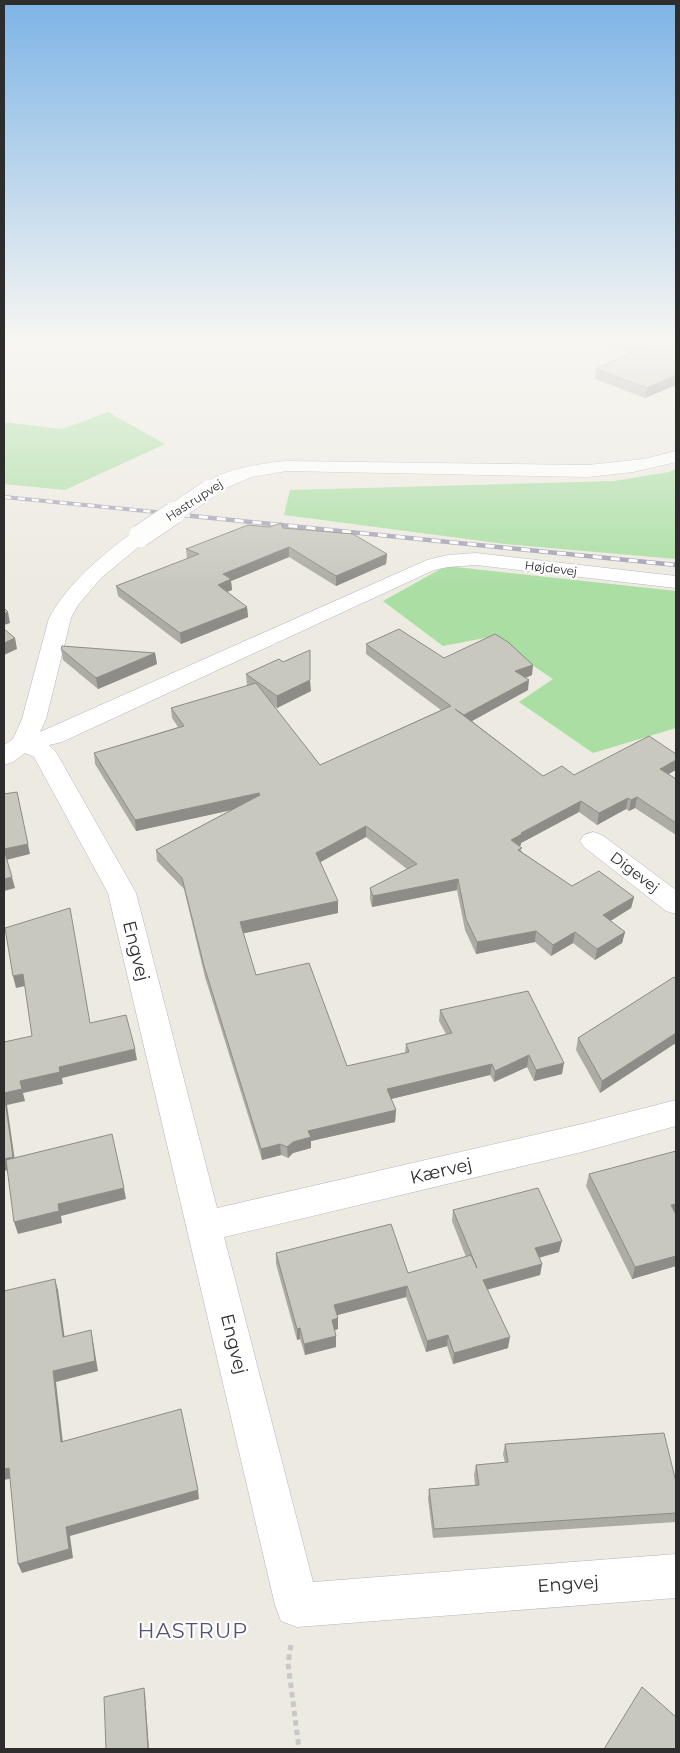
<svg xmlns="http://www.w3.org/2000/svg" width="680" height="1753" viewBox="0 0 680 1753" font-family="Montserrat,sans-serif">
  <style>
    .green { fill: #aadea3 }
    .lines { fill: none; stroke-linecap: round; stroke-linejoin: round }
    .minor-casing { stroke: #b4b4bf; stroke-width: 1 }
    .path { stroke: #c8c8c8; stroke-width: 5; stroke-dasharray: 5.5 4; stroke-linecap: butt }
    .minor { fill: #fff; fill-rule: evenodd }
    .rail-far1-casing { stroke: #a5a3b5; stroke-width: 4 }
    .rail-casing { stroke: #a5a3b5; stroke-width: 4.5 }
    .rail-far1 { stroke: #fff; stroke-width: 2.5; stroke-dasharray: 7; stroke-linecap: butt }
    .rail { stroke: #fff; stroke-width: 3; stroke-dasharray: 9; stroke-linecap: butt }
    .minor-bridge-far1-casing { stroke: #b4b4bf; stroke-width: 19; stroke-linecap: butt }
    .minor-bridge-casing { stroke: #b4b4bf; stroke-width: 23; stroke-linecap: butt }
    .minor-bridge-far1 { stroke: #fff; stroke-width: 18 }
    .minor-bridge { stroke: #fff; stroke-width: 22 }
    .wall { fill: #adaca4 }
    .shaded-wall { fill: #8d8c86 }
    .building { fill: #c9c8bf; stroke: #8d8c86 }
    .labels { text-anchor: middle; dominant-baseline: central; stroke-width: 4.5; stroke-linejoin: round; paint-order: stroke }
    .far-street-label { font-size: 12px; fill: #2d2d2d; stroke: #fff }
    .street-label { font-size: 15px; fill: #2d2d2d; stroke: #fff }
    .near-street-label { font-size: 18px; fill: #2d2d2d; stroke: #fff }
    .near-quarter-label { font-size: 21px; letter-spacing: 1px; fill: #525179; stroke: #fff }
  </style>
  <rect width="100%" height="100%" fill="#edeae1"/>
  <g class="green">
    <polygon points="108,412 165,444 65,490 4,484 4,422 62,429"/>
    <polygon points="676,469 676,559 505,544 284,515 290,490 614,481 669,472"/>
    <polygon points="446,566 676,591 676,728 593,753 519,702 553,679 490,637 443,646 383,601"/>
  </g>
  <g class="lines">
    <defs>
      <g id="minor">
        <path d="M676,451V462L672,463L633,472L588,477L286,471L252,477L209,495L202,493L200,489C213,470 264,463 286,461L588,465L644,459Z"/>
        <path d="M140,530L147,532L150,536L147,540L102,577L78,605L71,618L46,719L40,732L427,560L448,555L476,553L676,576V588L476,565L448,567L434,570L62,742L49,745L56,752L136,893L217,1208L582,1124L676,1100V1126L582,1152L224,1237L313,1582L676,1554V1598L297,1627L281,1621L275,1605L108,893L34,757L25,753L13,762L4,765V745L13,739L22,719L49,618C70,581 100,557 133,532Z"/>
        <polygon points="593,832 602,835 676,890 676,914 666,911 584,847 580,841 584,835"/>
      </g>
    </defs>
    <use href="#minor" class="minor-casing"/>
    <polyline class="path" points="291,1645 288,1663 299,1749"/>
    <use href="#minor" class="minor"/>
    <defs>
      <polyline id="rail-far1" points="4,497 176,514"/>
      <polyline id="rail" points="163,513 676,565"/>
    </defs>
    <use href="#rail-far1" class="rail-far1-casing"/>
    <use href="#rail" class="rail-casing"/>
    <use href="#rail-far1" class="rail-far1"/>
    <use href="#rail" class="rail"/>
    <defs>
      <polyline id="minor-bridge-far1" points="172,514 209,489"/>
      <polyline id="minor-bridge" points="140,536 174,513"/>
    </defs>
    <use href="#minor-bridge-far1" class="minor-bridge-far1-casing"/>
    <use href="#minor-bridge" class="minor-bridge-casing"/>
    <use href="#minor-bridge-far1" class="minor-bridge-far1"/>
    <use href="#minor-bridge" class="minor-bridge"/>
  </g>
  <g class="wall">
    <polygon points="599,342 676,342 676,385 645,398 595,379 596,369 630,353"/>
    <polygon points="283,528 387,554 386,564 336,586 289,557 231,581 232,590 227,592 247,607 248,617 181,644 118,596 116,586 187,559 186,549"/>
    <polygon points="366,644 532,675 526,678 528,690 472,721 543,776 668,774 676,779 676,835 635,808 629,811 626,809 597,825 579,812 521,843 521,845 519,846 522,852 572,886 634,897 631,908 610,921 625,932 622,943 595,960 573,943 551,956 535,942 476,954 465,930 457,890 372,907 370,900 370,888 407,869 366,837 320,862 338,913 243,933 256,975 347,1066 405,1053 406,1044 446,1034 439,1021 440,1010 528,991 562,1074 534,1081 527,1067 494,1082 490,1075 391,1099 396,1110 395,1122 311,1141 311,1148 293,1153 288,1158 281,1155 262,1160 205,977 184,889 157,861 156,850 231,810 136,831 95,764 94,753 178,727 172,718 171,708 247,686 246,674 311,691 277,708 272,704 320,765 441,710 366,654"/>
    <polygon points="61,649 155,653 157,664 98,689 63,660"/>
    <polygon points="674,977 600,1093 576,1050 578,1038"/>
    <polygon points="589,1174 676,1215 676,1266 632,1279 586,1186"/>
    <polygon points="453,1210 559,1252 539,1258 542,1264 540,1275 487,1290 508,1348 453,1364 447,1346 426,1352 406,1297 337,1315 338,1318 338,1329 335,1330 336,1347 305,1355 300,1339 297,1340 276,1264 276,1253 408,1273 466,1257 452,1221"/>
    <polygon points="505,1444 676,1482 676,1522 433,1538 428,1499 429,1489 475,1485 474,1475 476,1465 505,1463 503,1454"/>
  </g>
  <g class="shaded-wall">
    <polygon points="676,375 676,385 645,398 647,388"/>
    <polygon points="289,547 289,557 231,581 232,590 218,595 218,585 223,574"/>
    <polygon points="387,554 386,564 336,586 336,576"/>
    <polygon points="247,607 248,617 181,644 180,633"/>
    <polygon points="8,612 10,623 4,625 4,614"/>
    <polygon points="15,638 17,649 4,655 4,643"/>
    <polygon points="155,653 157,664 98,689 96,678"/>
    <polygon points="533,665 532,675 514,682 515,671"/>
    <polygon points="310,680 311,691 277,708 277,696"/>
    <polygon points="529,680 528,690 463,726 464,715"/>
    <polygon points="676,760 676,770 658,780 660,769"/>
    <polygon points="259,793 259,804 136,831 135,820"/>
    <polygon points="637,797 635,808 629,811 631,800"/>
    <polygon points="628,798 626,809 597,825 599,813"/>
    <polygon points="581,801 579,812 521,843 521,845 510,851 511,840 521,833"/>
    <polygon points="366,826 366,837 317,864 316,853"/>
    <polygon points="28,844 30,854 6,860 4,849"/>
    <polygon points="12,877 15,888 4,891 4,879"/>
    <polygon points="458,879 457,890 372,907 373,896"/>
    <polygon points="634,897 631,908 601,927 603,915"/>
    <polygon points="338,901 338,913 241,934 240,922"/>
    <polygon points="536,931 535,942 476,954 477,942"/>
    <polygon points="575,932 573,943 551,956 553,945"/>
    <polygon points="625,932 622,943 595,960 597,949"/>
    <polygon points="23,974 25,986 16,988 13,976"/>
    <polygon points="676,1033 676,1043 600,1093 602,1081"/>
    <polygon points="135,1049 137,1060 62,1078 63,1084 23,1093 25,1101 7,1105 16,1168 4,1171 4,1093 20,1081 59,1067"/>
    <polygon points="529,1055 527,1067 494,1082 495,1071"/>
    <polygon points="564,1063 562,1074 534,1081 536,1070"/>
    <polygon points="492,1064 490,1075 387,1100 387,1089"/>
    <polygon points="396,1110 395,1122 311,1141 311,1148 293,1153 288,1158 287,1147 293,1142 308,1131"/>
    <polygon points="280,1144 281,1155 262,1160 261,1149"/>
    <polygon points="124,1188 126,1199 61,1216 62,1223 18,1234 14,1222 58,1204"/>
    <polygon points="676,1204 676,1214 671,1205"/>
    <polygon points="562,1241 559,1252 533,1259 535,1248"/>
    <polygon points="676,1256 676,1266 632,1279 635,1267"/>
    <polygon points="542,1264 540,1275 481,1291 483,1280"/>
    <polygon points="55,1279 58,1290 66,1347 63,1337"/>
    <polygon points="407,1286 406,1297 334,1316 334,1305"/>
    <polygon points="338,1318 338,1329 332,1331 332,1320"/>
    <polygon points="300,1328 300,1339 297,1340 297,1329"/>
    <polygon points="91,1330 93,1341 98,1371 56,1382 64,1452 61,1442 53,1371"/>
    <polygon points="448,1335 447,1346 426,1352 427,1341"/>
    <polygon points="336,1336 336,1347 305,1355 304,1344"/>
    <polygon points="510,1337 508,1348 453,1364 454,1353"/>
    <polygon points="9,1468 13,1478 4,1480 4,1469"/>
    <polygon points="198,1490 199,1499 70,1536 73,1558 22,1573 18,1564 66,1527"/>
    <polygon points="144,1688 145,1693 149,1749 148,1749"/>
  </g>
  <g class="building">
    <polygon points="628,342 676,342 676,375 647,388 596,369 643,347"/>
    <polygon points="281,523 283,528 353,534 387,554 336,576 289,547 223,574 231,579 218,585 247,607 180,633 116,586 199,554 186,549 248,525 269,527"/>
    <polygon points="4,608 8,612 4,614"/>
    <polygon points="4,629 15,638 4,643"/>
    <polygon points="399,629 444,658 495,634 508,642 533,665 515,671 529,680 464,715 455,709 543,776 562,766 574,775 649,736 676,754 676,760 660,769 676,779 676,823 637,797 631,800 628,798 599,813 581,801 521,833 522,834 511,840 522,848 518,850 572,886 599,871 634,897 603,915 625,932 597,949 575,932 553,945 536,931 477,942 466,919 458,879 373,896 370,888 417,864 366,826 316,853 338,901 240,922 256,975 309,963 347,1066 409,1052 406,1044 452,1033 440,1010 528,991 564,1063 536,1070 529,1055 495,1071 492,1064 387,1089 396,1110 308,1131 311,1137 293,1142 287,1147 280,1144 261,1149 204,966 182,878 156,850 260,795 259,793 135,820 94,753 184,726 171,708 256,683 320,765 451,706 366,644"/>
    <polygon points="62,646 155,653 96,678 61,649"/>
    <polygon points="310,650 310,680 277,696 246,674 279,659 283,662"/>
    <polygon points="17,792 28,844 4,849 4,794"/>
    <polygon points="4,850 12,877 4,879"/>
    <polygon points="70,908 90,1023 126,1015 135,1049 59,1067 60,1072 20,1081 22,1089 4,1093 13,1157 4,1159 4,1042 32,1036 23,974 13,976 5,928"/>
    <polygon points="674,977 676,979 676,1033 602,1081 578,1038"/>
    <polygon points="112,1134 124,1188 58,1204 59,1211 14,1222 6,1160"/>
    <polygon points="676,1151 676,1204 671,1205 676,1215 676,1256 635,1267 589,1174"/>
    <polygon points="538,1188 562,1241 535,1248 542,1264 483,1280 510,1337 454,1353 448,1335 427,1341 407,1286 334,1305 338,1318 332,1320 336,1336 304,1344 300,1328 297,1329 276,1253 391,1224 408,1273 471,1255 477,1268 453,1210"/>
    <polygon points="55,1279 63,1337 91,1330 95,1361 53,1371 61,1442 181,1409 198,1490 66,1527 69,1549 18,1564 9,1468 4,1469 4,1291"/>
    <polygon points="664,1433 676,1482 676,1513 434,1529 429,1489 479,1485 476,1465 508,1462 505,1444"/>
    <polygon points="642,1687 676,1717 676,1749 604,1749"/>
    <polygon points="144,1688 148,1749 106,1749 104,1697"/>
  </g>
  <linearGradient id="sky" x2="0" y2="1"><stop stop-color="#7db4e6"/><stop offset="0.58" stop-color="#f7f6f2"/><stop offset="1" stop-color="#f7f6f2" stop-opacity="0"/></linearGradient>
  <rect width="680" height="587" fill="url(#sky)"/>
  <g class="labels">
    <g class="far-street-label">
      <text transform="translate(194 500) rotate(-33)">Hastrupvej</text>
      <text transform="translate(551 568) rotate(7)">Højdevej</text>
    </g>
    <g class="street-label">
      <text transform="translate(635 872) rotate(37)">Digevej</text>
    </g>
    <g class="near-street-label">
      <text transform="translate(136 951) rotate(76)">Engvej</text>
      <text transform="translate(441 1171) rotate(-13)">Kærvej</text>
      <text transform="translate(234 1344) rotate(76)">Engvej</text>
      <text transform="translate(568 1584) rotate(-4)">Engvej</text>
    </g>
    <g class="near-quarter-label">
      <text x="193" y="1630">HASTRUP</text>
    </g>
  </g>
  <rect width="680" height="1753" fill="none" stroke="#2d2d2d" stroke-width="10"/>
</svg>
